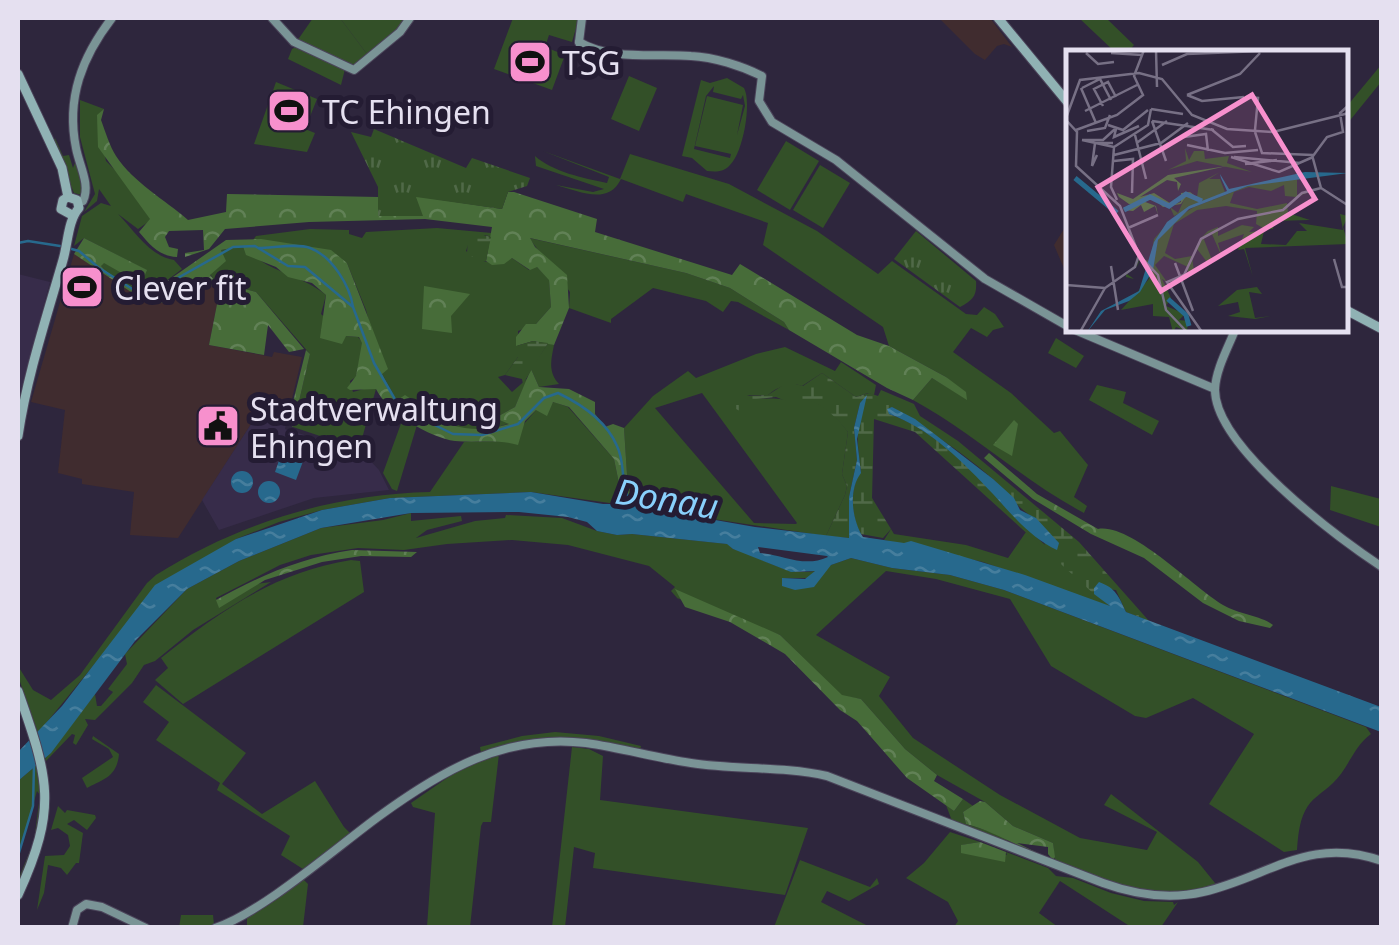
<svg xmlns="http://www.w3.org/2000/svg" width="1399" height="945" viewBox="0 0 1399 945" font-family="'Noto Sans',sans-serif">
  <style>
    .commercial { fill: #402c2f }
    .built { fill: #372c4a }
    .grass { fill: #335028; fill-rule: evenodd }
    .forest { fill: url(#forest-crowns) }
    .wetland { fill: url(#wetland-marsh); fill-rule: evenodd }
    .park { fill: url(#park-tufts) }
    .water { fill: url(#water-ripples); fill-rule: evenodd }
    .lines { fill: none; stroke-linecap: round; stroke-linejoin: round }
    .stream { stroke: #27698d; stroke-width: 2.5 }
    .secondary-casing { stroke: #4b445a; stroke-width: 10 }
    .primary-casing { stroke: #4b445a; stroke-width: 11 }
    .secondary { stroke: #7a9496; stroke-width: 8 }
    .primary { stroke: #90b2b4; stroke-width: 9 }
    .labels { text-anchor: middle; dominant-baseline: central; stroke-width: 10; stroke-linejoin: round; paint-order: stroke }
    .poi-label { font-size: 32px; fill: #e5e0f0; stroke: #241c33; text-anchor: start }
    .water-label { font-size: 35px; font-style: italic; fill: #89d0fc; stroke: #241c33 }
    .inset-river { fill: none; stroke: #27698d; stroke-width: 5 }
    .inset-road { fill: none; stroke: #777085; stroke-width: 2.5 }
    .view { fill: #f790cd; fill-opacity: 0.15; stroke: #f790cd; stroke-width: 5 }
    .inset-edge { fill: none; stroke: #e5e0f0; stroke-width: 5 }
  </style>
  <defs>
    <pattern id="forest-crowns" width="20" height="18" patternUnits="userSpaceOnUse" patternTransform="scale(2.5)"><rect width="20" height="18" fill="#476c39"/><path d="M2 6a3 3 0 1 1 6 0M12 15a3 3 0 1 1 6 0" fill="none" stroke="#618156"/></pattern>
    <pattern id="wetland-marsh" width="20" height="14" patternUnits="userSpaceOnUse" patternTransform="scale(2.5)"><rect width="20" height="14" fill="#335028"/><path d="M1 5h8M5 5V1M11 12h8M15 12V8" fill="none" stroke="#506948"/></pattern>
    <pattern id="park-tufts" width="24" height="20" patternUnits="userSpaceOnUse" patternTransform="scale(2.5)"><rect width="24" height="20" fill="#335028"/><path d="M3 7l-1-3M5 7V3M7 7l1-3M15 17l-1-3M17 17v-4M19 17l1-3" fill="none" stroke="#506948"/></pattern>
    <pattern id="water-ripples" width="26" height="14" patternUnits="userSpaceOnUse" patternTransform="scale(2.5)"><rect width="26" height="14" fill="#27698d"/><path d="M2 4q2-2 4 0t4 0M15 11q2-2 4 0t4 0" fill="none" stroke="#467e9d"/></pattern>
  </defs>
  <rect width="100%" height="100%" fill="#2e263d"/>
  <g class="commercial">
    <polygon points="939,18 990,18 1012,47 1004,44 997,46 985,60 975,54"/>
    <polygon points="1069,221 1069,280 1054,245"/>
    <polygon points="74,254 140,298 190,279 220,289 209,345 272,357 274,352 302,357 286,424 255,418 178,538 130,535 134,492 82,484 82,479 58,473 65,410 31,402"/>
  </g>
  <g class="built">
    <polygon points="18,274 50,282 18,401"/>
    <polygon points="255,418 286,424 285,429 363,453 379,470 389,490 314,498 219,530 202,500"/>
  </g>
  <g class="grass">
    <polygon points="313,18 340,18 370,58 357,69 297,41"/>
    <polygon points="513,18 582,18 578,21 572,42 549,35 545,47 565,55 552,90 494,69"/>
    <polygon points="1079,18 1106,18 1134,45 1128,52 1115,52"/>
    <polygon points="298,46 345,69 341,85 288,59 292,49"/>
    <polygon points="1381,65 1381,82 1347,124 1347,106"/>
    <polygon points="629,76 657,88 639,131 611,119"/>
    <path d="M727,78L744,88C752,103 743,153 730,165C724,172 716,172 707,171L692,158L682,156L701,80L710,83ZM714,86L713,92L741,99L743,95L745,106L737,135L743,105L707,96L695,146L731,154L730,158L694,149L706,96Z"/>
    <polygon points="276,82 317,99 305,129 315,133 307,152 254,144"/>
    <path d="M80,100L104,109L97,116L106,161L124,179L151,220L138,229L118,214C135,231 149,256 174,260L182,269C145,298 136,300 101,266L103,262L141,283L146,270L84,238L74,246L82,216L101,203L111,206L99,189L97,201L84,212L95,194L80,137Z"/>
    <polygon points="55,138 63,156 69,155 73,168 76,160 84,186 82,195 74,193 53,144"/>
    <polygon points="786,141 819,161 790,210 757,190"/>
    <path d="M543,151L620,179L630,154L729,184L817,231L878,274L892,261L966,314L977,315L984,307L995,314L1004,327L993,330L987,337L971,328L953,352L1011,393L1054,433L1060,431L1088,465L1074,497L1087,506L1084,513C1023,481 974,433 913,400L932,378L967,399L946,377L889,346L883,327L763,245L768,223L686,194L683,202L621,179C608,206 579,191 556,185L593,192L604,189L536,166L535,156C553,172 583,178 607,183L609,177Z"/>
    <polygon points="820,165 850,183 823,228 793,210"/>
    <path d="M437,228L492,233L491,237L485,235L469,242L466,251C483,264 492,265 512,258L529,270L536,266L549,279L551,307L536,324L518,331V357L505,375L498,377L512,392L528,378L515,407L497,417L511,423L488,430H457L397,401L382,374L366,310L347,263L300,246L253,240L256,236L310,229L349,230V234L362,238L366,232Z"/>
    <polygon points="529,238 686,273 730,288 784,322 789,330 738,302 731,301 723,312 706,301 653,288 611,319 611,323 569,308 570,292"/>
    <path d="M244,246C265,272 301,274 326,295L321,314L346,336L358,337L363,343L356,377L350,381L353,392L371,387L376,389L359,449L293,427L310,354L256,292L215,281L210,274L225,261L221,250Z"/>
    <polygon points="1056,338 1084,356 1076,368 1048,353"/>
    <path d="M548,343L554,345C551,360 548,372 559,384L539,387L531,369Z"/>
    <path d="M785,347L835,371L841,362L876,385L874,395L868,393L856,397L822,373L802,386C791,381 777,387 768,395H747C762,402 776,395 791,402C813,392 836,415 848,432L842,474L847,486L845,495L826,536L640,508L628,490L624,428L653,396L688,371L696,378L756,354ZM702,393L797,523L796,524L754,523L655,408Z"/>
    <polygon points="1097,385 1126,392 1123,403 1159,421 1152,435 1089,400"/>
    <path d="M554,402L568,407L614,459L622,498L631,506L531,492L390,498L322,510L279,522L236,539L97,661L38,733L18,676V666L33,690L51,700L80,675L147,583L156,575C238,523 334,494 430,492L464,442L509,441L537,409Z"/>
    <polygon points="403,418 417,425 397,491 392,489 383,473"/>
    <polygon points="1331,486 1381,499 1381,527 1330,510"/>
    <path d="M411,513V521L461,516L462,521L427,530L416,538L475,521L505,518L506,515L562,518L597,531L617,535L632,534L728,544L733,549C761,556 786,577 815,571L810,578H782L795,590L831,565L851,558L892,568L950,575L1004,590L1366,727L1371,734C1354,746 1348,769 1333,783C1323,793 1311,798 1305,811C1299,823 1298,837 1297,850L1284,852L1209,804L1254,734L1193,698L1146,718L1135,716L1051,666L1010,599L936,579L886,571L816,635L890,677L879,696L913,738L1000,795L1080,838L1147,850L1157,832L1104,805L1111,794L1198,862L1215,883L1213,888L1173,894L1121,888L1055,862L1053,843L1013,826L985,802L937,775L905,749L861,699L842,696L780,635L677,598L685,607L671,591L675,587L649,566L568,545L512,540L447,544L404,550L358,548L311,555L280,565L216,598L219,607L256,584L271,582L193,630L155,661L144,665L132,683L95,720L85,719L88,725L76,745L73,743L75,735L72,734L46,761L45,758L95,694L97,706H101L113,692L108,689L127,664L125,654L187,589L239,561L321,528L383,520Z"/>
    <polygon points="891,529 894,534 966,545 1008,558 1026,532 1111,607 983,562 884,540"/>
    <path d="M351,560L360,561L364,592L183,704L155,680L168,668L161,658C220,611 275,572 351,560Z"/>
    <polygon points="156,685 246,753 222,784 262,814 315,781 344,827 351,834 303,869 281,855 290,836 217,790 220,783 156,740 169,722 143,702"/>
    <path d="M555,732L599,736L641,746L640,751C585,744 535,733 481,753L480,747L522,736Z"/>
    <path d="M93,736L119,754C117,778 101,780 87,788L82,778L113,757L109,749L92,739Z"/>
    <polygon points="572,747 589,749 603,756 600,800 808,828 785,895 593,868 595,853 574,847 565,927 552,927"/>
    <polygon points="499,754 491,822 483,822 481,826 470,927 427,927 435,813 413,807 411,803 460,769"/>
    <polygon points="38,764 41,771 42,822 18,888 18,880 34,841 40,795 37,791 18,858 18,781"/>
    <polygon points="963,799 973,806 963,812 966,824 1001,835 1012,845 952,821 946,805 954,811"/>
    <polygon points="58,806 65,813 67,810 95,815 96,818 87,830 74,820 67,824 83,833 79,863 76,863 67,875 61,868 48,865 44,893 37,910 45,856 64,855 70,846 68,835 58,828 51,830"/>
    <polygon points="950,832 980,842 962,845 1007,855 1006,852 1048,868 1056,876 1073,878 1111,893 1144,901 1173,902 1174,905 1178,902 1161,927 1131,927 1060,881 1039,913 1058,927 954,927 958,921 948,902 906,878 924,863"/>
    <polygon points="800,860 870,887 877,878 879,884 849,901 827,891 821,902 870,927 774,927"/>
    <polygon points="301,877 308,884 303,927 247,928 247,914 285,887 288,891 290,885"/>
    <polygon points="181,915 213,915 214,925 179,928"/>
  </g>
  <g class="forest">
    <path d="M104,109L101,120C105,131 110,147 116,156C134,183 164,199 188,220L226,212L227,194L378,197V216H422L415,196L502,209L508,192H514L597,219L595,232L732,275L740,264L857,335L889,346L946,377L966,392L967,400L932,378L913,400L887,388L789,330L784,322L730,288L686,273L530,238L535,247L567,275L569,308L554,345L533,341L516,346V337L526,324H536L551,307L549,280L537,267L530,270L512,258L504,264L492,265L486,261L492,227L425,219L309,222L225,229L209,249L185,257V253L204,250L203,230L169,231L165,237L169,247L178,249L177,257C159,256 150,245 139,232L150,219L98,147L97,115Z"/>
    <path d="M84,238L147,270L141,284L104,263L101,266C115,280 133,294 153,291L226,240L261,239L331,250L347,263L388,369L382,374L396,401L405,395L420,405L423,414C454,428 476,434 509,424L495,418L515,407L531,369L539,387L569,389L595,402V414L605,427L613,424L624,428L628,490L639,502L640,508L622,498L614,459L569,407L553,402L547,416L536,410L525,421L518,445C498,439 478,443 455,441C430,438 387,412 376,389L350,390L347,388L356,376L362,343L359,337L346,336L342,344L320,338L326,295L312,283L288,277L276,267L246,255L243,246L221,250L226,261L210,275L215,281L256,292L304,349L289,352L268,325L264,355L209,345L220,289L190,279L169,304L140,298L74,254Z"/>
    <polygon points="424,286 470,294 451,316 452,333 422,329"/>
    <polygon points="306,350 310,354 293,427 288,422"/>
    <polygon points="1014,420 1018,424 1012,456 993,445"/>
    <path d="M989,453L1037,494L1098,529C1131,523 1193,587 1223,605C1238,614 1262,616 1273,625L1270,628L1239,621L1203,603L1144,558L1091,534L1033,499L984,458Z"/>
    <path d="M352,550L417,552L411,557L361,556L322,562L265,580L219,608L216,600C261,575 301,558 352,550Z"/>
    <polygon points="675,589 780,635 842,695 861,699 905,749 937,775 934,781 963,799 954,811 907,778 857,721 840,710 785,654 730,622 685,607"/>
    <path d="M980,801L985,802L1013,826L1053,843L1055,857L1053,860L1048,854V847L1017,843L1044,856C1016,847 995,831 966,824L963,812Z"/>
    <polygon points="980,842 1006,852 1005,862 961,853 961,845"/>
  </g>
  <g class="wetland">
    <polygon points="475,233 491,237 486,261 480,262 467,253 468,237"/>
    <polygon points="533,341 548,343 523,384 522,379 505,375 518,357 516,346"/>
    <path d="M822,373L856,397L869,393L878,396L881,390L914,404L920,416L958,441L1079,542L1149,621L1126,612L1116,590L1094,588V594L915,432L874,419L872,498L891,529L883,538L861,534C851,517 849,488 861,472C858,448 853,419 867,397L860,403L854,428L857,460L849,497V538L826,536L845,495L847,486L842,474L848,432C835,415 812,392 791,403L776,397L756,399L752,406L740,411L734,408L731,402L736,396L768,395L788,382L803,386ZM892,407C924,427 968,456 995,481C1010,495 1018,509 1036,519L1045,545C996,501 953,436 889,414Z"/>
  </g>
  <g class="park">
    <polygon points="340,18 410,18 370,58"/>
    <polygon points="374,129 466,168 472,158 530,178 527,186 508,192 502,209 416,197 423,216 378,216 378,187 351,132 371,137"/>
    <path d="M916,231L976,281C977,296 973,300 960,307L894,259Z"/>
  </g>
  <g class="water">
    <path d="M867,395L857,439L861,473C848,490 852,520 863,537L904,543L911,541L1025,575L1110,606L1094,594V588L1099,582C1116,588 1119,597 1126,612L1381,707V732L1004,590L950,575L892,568L851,558L831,565L814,587L795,590L782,586V578L805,579L815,571L791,572L733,549L727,544L632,534L617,535L597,531L587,522L568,517L519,512L411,513L321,528L239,561L187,589L135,641L51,753L18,781V752L62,706L155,585L236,539L322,510L390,498L531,492L603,504H624L755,527L849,538V497L857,460L854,428L860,403ZM758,547L827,556L828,557C804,568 784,555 760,553Z"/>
    <path d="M892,407L915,419L993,479L1014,498L1020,510L1036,518L1059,543L1057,550C1032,539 1011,514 993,494C964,463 930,428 889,414L887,409Z"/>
    <polygon points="283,449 305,456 296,480 275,472"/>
    <circle cx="242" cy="482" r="11"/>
    <circle cx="269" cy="492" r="11"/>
  </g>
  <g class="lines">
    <g class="stream">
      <polyline points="18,243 28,241 60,246"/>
      <path d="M68,248L79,251L99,268L134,290L151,293L233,247L255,246L288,266L305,267L353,307L374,363L400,408L453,434L482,435L518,424L544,398L558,393C581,404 606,420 617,446C627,466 618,489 635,507"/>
      <path d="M259,248C273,248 297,243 310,248C332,256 350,286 353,307"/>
      <polyline points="18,856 33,806 34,765"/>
    </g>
    <defs>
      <g id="secondary">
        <polyline points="272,18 294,42 354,70 400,32 410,18"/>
        <polyline points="582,18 579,42 583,53 619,55"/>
        <path d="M579,42C611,61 657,53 691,56C714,57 742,66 762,76L759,101L772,122L836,160L985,279L1069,327"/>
        <path d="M78,203L83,201C91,185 79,165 76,148C66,98 82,57 112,18"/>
        <polyline points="1075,330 1215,389"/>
        <path d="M1235,330C1228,348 1216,369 1215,389C1214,446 1337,537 1382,567"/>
        <polyline points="72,928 77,910 86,904 102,907 146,928"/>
        <path d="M215,928C260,914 337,847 378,817C441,771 505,733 586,743C622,748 656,758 691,763C736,770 782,766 827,776L1103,883C1136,895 1168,900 1203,892C1269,877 1309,835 1382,861"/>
      </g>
      <g id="primary">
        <polyline points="998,18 1069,104"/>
        <polyline points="18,74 62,168 68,197 63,200 61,209 72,215"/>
        <polyline points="1346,310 1382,329"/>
        <path d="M18,436C27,376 46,319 63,260C68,243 68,220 79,208L77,200L68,197"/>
        <path d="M18,691C49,779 58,807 18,895"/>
      </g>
    </defs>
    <use href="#secondary" class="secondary-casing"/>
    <use href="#primary" class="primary-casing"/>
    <use href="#secondary" class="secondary"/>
    <use href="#primary" class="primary"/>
  </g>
  <defs>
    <symbol id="stadium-square" viewBox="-11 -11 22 22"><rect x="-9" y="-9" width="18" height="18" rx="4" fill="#f790cd" stroke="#241c33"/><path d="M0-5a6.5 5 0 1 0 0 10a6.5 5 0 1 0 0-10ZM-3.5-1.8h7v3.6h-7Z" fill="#111"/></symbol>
    <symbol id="civic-square" viewBox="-11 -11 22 22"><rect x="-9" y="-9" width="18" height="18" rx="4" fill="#f790cd" stroke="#241c33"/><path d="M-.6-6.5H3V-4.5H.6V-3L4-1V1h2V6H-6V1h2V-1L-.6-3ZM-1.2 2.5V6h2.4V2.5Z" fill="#111"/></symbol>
  </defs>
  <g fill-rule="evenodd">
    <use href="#stadium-square" x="505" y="37" width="50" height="50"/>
    <use href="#stadium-square" x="264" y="86" width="50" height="50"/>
    <use href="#stadium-square" x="57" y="262" width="50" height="50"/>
    <use href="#civic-square" x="193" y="401" width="50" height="50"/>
  </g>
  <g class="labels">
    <g class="poi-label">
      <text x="562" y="62">TSG</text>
      <text x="322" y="111">TC Ehingen</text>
      <text x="114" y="287">Clever fit</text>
      <text x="250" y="408">Stadtverwaltung<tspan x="250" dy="37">Ehingen</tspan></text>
    </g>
    <g class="water-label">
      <text transform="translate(667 498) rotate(9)">Donau</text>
    </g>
  </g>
  <g transform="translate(1066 50)">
    <rect width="282" height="282" fill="#2e263d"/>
    <path d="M119,98L123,110L128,101H138L139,109L163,106L161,113L186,122L131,111L102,120L120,111ZM154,122L143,129H154L159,142L108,166L88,192L85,216L74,210L71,216L61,224L68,229L60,227V225L70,216L74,209L84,211L88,189L108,166L104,157L112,163L120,145L131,147L133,133ZM231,127V145L254,138L230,147L219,146L218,135L205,141L183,137L168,142L164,153L191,159L221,153L222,163L244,170L208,171L207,179H199L190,174L191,161L160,156L131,160L108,174L99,203L109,209L126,206L128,221L122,225V217L98,206L89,215L101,232L96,229L105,248L100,256L119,264L113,270L122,271L121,281L110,277L107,282L103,267L87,266V254L55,260L83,229L92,190L112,167L128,157L182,136ZM274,164L282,166L277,177L282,194L179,198L187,227L178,199L172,200L178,184L152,193L156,207L145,182L137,187L146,210L141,212L131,199L135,188L142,181L152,177V186L176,175L188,177L183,182L198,181L195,194L220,195L231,181H241L233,173L277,180ZM191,237L196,244L183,242L189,268L205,266L189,269L162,266L174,262L172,252L152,256L171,240Z" fill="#335028"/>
    <path d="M161,116L108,128L115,134L112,141L111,132L101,130L74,147L88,143L107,155L115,152V143L124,142L136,151L121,145L115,154L97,157L87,148L74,150L90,156L92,165L89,156L78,162L75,155L67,161L57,160L70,154H63L53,147L51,143L67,149L102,125Z" fill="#476c39"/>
    <path d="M239,122L282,123L182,136L123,159L92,190L87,220L74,242L63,251L39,260L21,282L35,261L73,241L88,192L101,172L123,156L161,141L155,128L154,124L163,139Z" fill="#27698d"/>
    <path class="inset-river" d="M9,128L51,163M58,160L84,147L103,156L120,144L136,151M102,249L120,265L123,276"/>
    <path class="inset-road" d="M90,0L91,37M20,3L32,14L48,12M45,3L76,5M96,15L121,4L195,1M15,38L30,73M16,38L34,29L45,50M121,45L174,24L194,3M121,45L136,51L178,47M180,47L192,48L189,80M37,56L28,39L42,32L50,47M85,59L117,64M19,61L71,35M0,68L14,30L73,23L96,29L126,65L161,79L207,82L283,63M0,70L11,82L10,116L54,156L73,205L92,225L100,260L121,282M86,71L148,80M86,71L100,111M42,75L57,80L82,60M50,79L48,87L73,76M145,79L167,97L180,96M10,80L51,65L77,45L68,26L78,0M21,81L39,78L44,65M189,82L196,103L246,105L255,138L283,156M69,85L80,129M118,87L140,84L142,101M16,90H37L49,79M16,90L48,97M72,92L101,71M121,95L159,103L192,100M48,97L45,137L51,150M48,97L82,75L85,59M31,105L26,116L29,93H47M48,105L95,93L122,73M247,106L261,87L277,82L274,63L283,55M165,107L213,122L247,107M168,107L234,113M48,111L67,109L66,143M179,114L211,110M62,178L92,165M268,209L276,237H283M109,213L127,261M45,216L52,260M0,235L39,238M14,282L39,238L69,217L73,205M136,282L101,232L118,225L135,189L172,169L217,160L236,143L255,138"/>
    <path class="view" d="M186,45L249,149L95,241L32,137Z"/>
    <rect width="282" height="282" class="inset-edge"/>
  </g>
  <rect width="1399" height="945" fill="none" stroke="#e5e0f0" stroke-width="40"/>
</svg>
